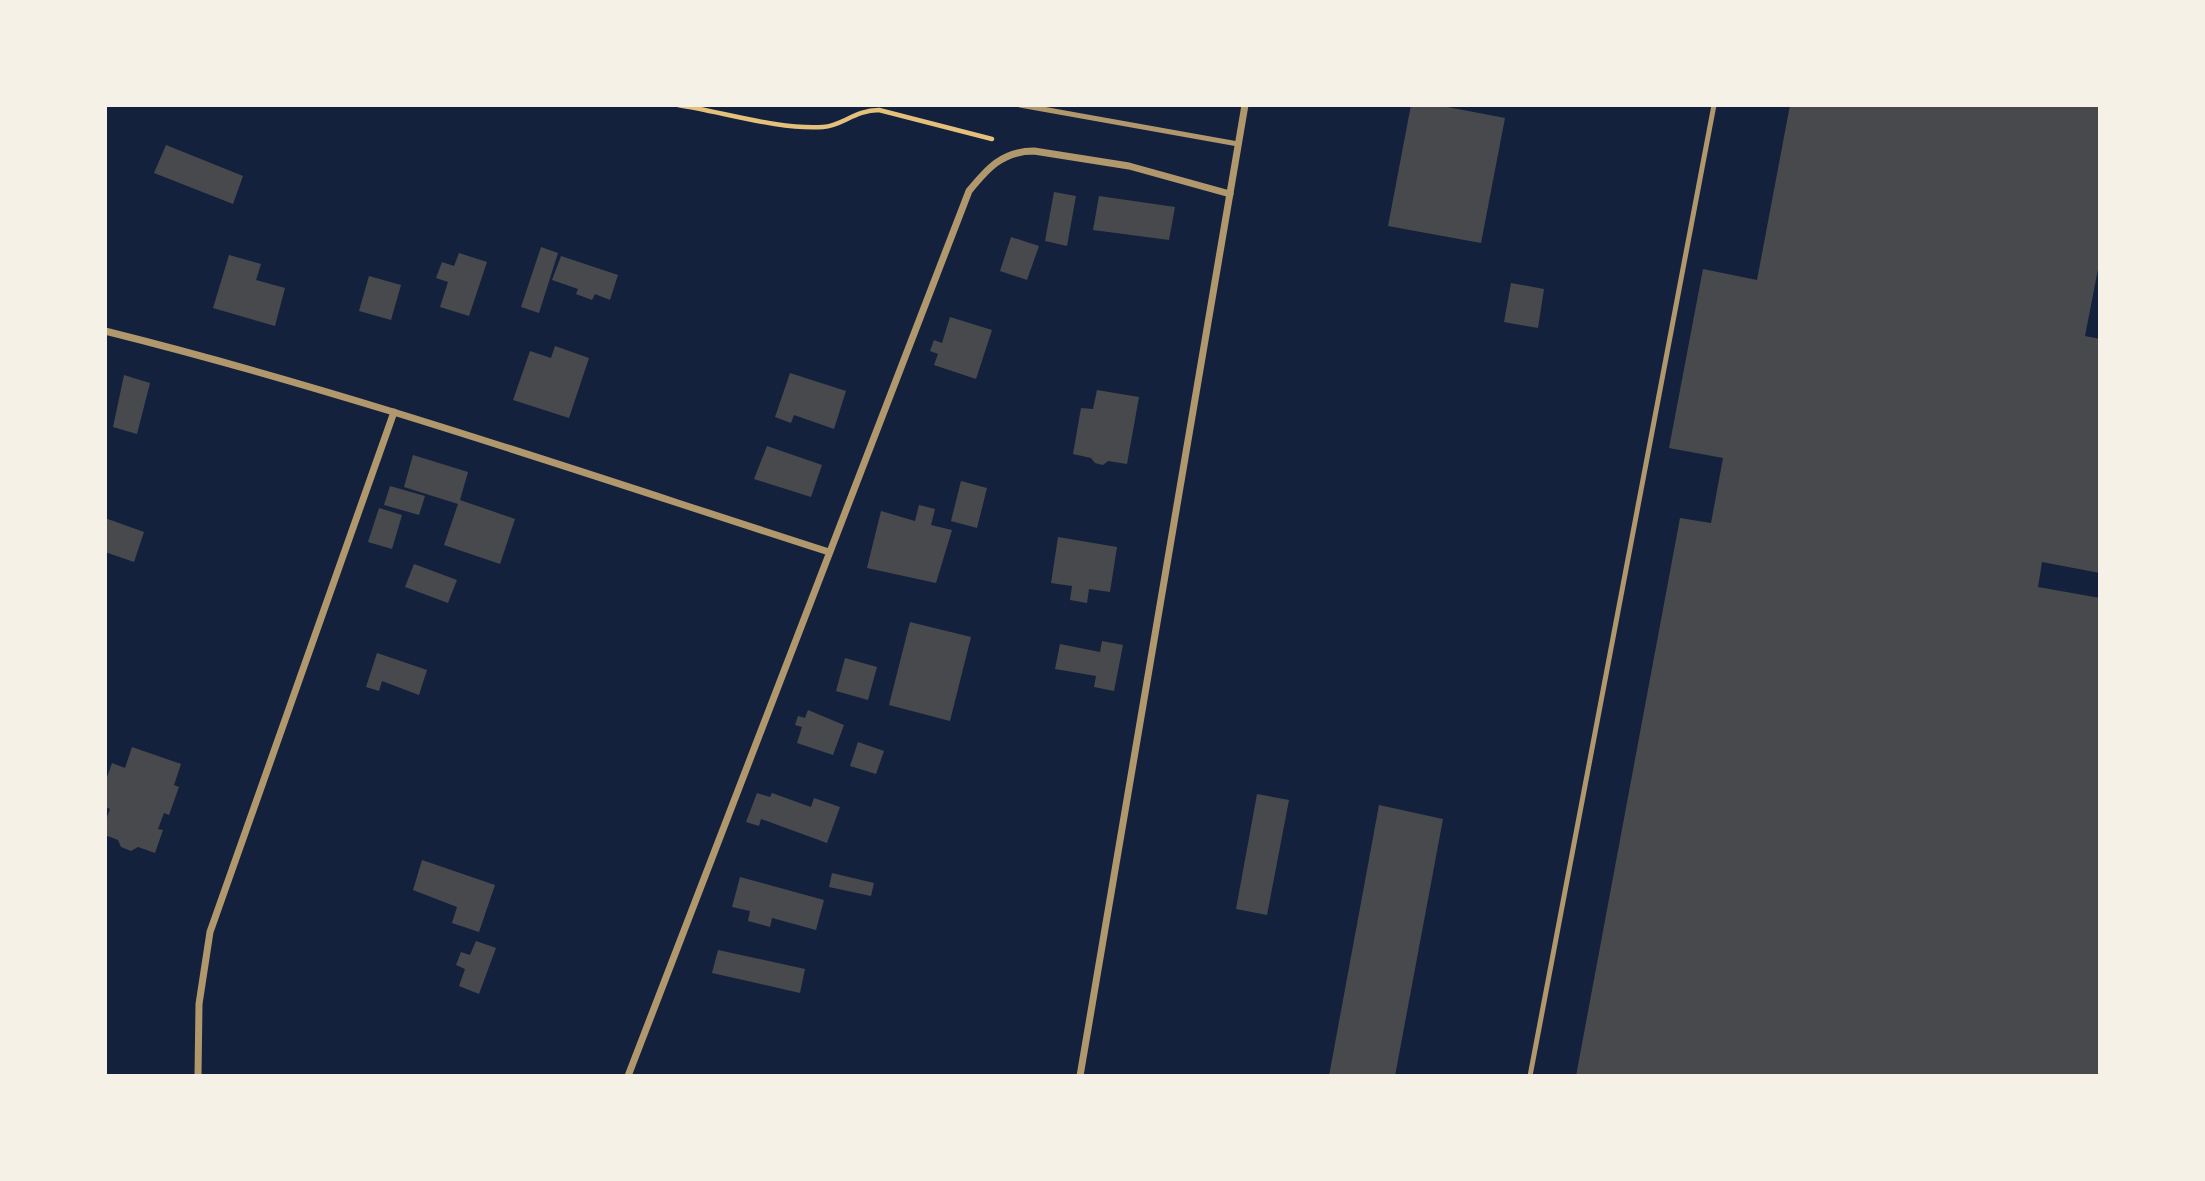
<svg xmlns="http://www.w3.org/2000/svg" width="2205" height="1181" viewBox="0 0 2205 1181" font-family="'DejaVu Sans',sans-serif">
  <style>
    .building { fill: #48494c }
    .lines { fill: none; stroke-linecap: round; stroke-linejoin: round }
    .path { stroke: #e5c07b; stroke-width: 4.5 }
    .service { stroke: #b1986c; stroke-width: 5 }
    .minor { stroke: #b1986c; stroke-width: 7 }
  </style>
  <rect width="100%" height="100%" fill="#14213d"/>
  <g class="building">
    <polygon points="1411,105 1437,105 1505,118 1481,243 1388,226"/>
    <polygon points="1790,105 2100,105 2100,259 2085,336 2100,339 2100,573 2042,562 2038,587 2100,598 2100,1076 1576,1076 1680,518 1711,523 1723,458 1669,448 1703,269 1757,280"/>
    <polygon points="166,145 243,176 233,204 154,173"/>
    <polygon points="1054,192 1076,196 1067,246 1045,241"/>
    <polygon points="1099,196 1175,207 1169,240 1093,230"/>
    <polygon points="1011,237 1039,246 1027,280 1000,271"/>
    <polygon points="541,247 558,253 539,313 521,307"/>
    <polygon points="459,253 487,262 469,316 440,307 448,282 436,278 442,262 454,266"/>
    <polygon points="229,255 261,264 256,280 285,288 275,326 213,308"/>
    <polygon points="561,256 618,275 610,300 595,294 592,300 576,294 578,289 552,280"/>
    <polygon points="369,276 401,285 391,320 359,311"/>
    <polygon points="1511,283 1544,289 1538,328 1504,322"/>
    <polygon points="950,317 992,330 976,379 934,365 938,354 930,351 934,340 942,343"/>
    <polygon points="555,346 589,358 569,418 513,400 530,351 551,358"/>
    <polygon points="790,373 846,391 834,429 794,415 791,423 775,417"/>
    <polygon points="124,375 150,383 137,434 113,427"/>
    <polygon points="1097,390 1139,397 1127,464 1108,461 1103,465 1095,463 1091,458 1073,454 1081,408 1093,409"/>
    <polygon points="767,446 822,465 811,497 754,479"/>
    <polygon points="413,455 468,472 460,500 515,519 500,564 444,545 458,504 404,487"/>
    <polygon points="961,481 987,488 977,528 951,521"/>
    <polygon points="390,486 425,496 419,515 384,505"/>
    <polygon points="919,505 935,509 931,525 952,530 936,583 867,568 881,511 915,521"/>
    <polygon points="379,508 402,515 392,549 368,542"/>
    <polygon points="105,518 144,532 134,562 105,552"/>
    <polygon points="1058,537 1117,547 1110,592 1089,589 1087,603 1070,600 1072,586 1051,583"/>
    <polygon points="414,564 457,580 448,603 405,587"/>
    <polygon points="910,622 971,637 950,721 889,705"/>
    <polygon points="1102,641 1123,645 1114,691 1094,687 1096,676 1055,669 1060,644 1100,652"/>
    <polygon points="377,653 427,670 419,695 382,681 379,691 366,687"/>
    <polygon points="845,658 877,667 868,700 836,691"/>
    <polygon points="808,710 844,725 833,755 797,743 802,727 795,725 798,716 805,718"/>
    <polygon points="858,742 884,751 876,774 850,766"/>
    <polygon points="132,747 181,764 174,785 179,787 169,815 164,813 158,829 163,830 155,853 138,847 131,851 121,847 118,840 105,835 105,823 110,809 105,807 105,783 112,763 125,768"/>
    <polygon points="757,793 770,797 772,793 811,807 814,798 840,807 827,843 761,819 759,826 746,822"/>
    <polygon points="1257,794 1289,800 1267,915 1236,909"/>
    <polygon points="1379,805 1443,819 1395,1076 1329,1076"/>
    <polygon points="422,860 495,885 479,932 452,923 457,907 413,890"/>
    <polygon points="832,873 874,883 871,896 829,887"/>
    <polygon points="740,877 824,900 816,930 772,918 770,927 748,921 750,911 732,907"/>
    <polygon points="476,941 496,948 479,994 459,986 465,969 456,965 461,952 470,955"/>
    <polygon points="718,950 805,969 800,993 712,973"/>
  </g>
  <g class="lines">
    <path class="path" d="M678,105C723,112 779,130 823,127C842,126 855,110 879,110L992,139"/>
    <g class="service">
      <polyline points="1020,105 1238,144"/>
      <polyline points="1530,1076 1714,105"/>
    </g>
    <g class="minor">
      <path d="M105,331C350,392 589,475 829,552"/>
      <polyline points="198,1076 199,1004 210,932 394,412"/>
      <path d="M628,1076L969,191C987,169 1002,151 1034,151L1129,166L1230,194"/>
      <polyline points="1080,1076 1245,105"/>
    </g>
  </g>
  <rect width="2205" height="1181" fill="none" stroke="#f6f1e7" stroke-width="214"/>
</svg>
